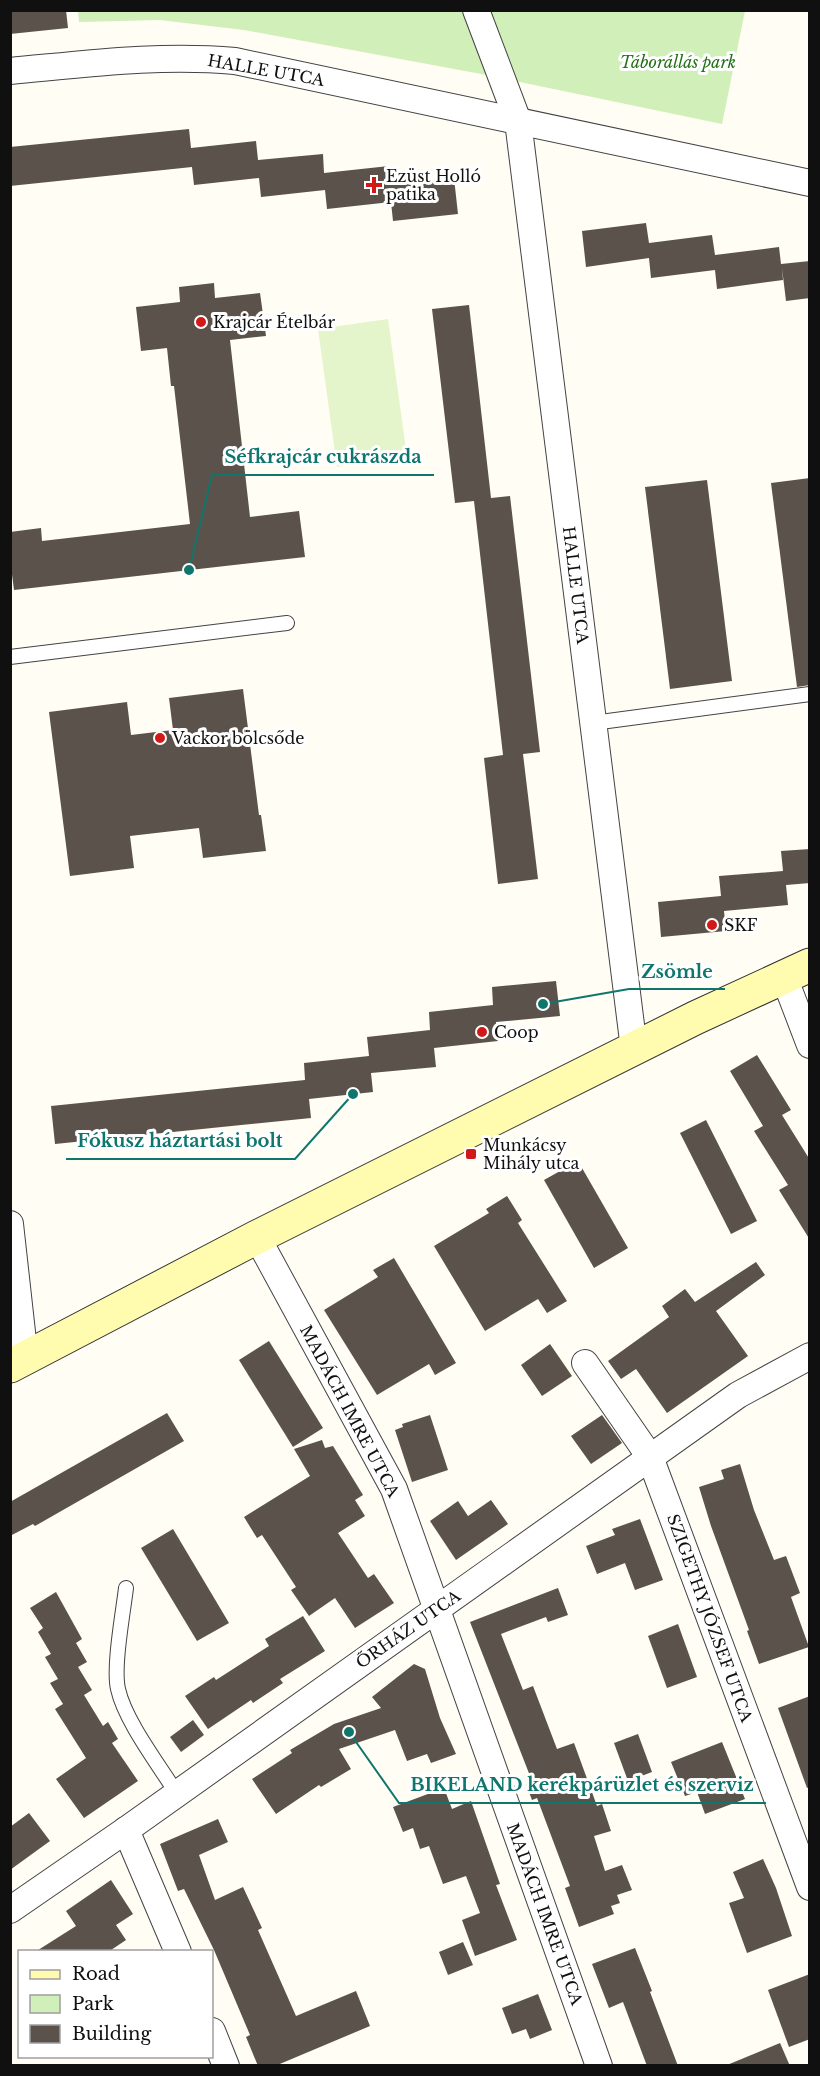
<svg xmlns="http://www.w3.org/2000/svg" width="820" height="2076" viewBox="0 0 820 2076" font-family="'Libre Baskerville',serif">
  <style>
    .green { fill: #d1efb8 }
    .pitch { fill: #e4f5cb }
    .building { fill: #5a524b }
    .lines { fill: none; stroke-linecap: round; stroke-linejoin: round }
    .lane-casing { stroke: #434343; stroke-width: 16 }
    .street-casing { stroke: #434343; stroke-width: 28 }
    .secondary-casing { stroke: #323232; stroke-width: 35 }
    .lane { stroke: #fff; stroke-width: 14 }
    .street { stroke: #fff; stroke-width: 26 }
    .secondary { stroke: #fffbaf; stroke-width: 33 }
    .poi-dot { fill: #d11a18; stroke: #fff; stroke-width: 2 }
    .labels { text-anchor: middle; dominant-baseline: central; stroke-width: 6; stroke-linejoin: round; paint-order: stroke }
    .park-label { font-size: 16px; font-style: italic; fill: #257118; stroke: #fff }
    .street-label { font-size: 16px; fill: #101010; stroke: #fff }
    .poi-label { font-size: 16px; fill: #101010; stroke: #fff; text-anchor: start }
    .leader { fill: none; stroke: #0f766e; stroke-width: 2 }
    .callout-dot { fill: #0f766e; stroke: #fff; stroke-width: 2 }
    .callout-label { font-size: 18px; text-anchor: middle; font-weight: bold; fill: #0f766e; stroke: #fff; stroke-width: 6; stroke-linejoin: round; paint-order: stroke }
  </style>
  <rect width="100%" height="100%" fill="#fffdf4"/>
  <polygon class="green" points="78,11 745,11 722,124 481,74 244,30 160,20 79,22"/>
  <polygon class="pitch" points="388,319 407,457 337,467 318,329"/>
  <g class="building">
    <polygon points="10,10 66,10 68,28 10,34"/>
    <polygon points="189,129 191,148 256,141 258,160 323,154 324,173 389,166 391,185 454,178 458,214 393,221 391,202 327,209 325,190 261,197 259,178 194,185 192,167 10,186 10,147"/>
    <polygon points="646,223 649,243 712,235 715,255 779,247 781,264 810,261 810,298 786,301 782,268 783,280 717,289 715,270 651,278 649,258 586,267 582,231"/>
    <polygon points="214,283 215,298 260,293 266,336 230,340 250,517 299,511 305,557 14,590 10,559 10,532 41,528 42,541 190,524 174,386 171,386 167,348 141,351 136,307 180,302 179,287"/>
    <polygon points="469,305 491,498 510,496 540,752 523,754 538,879 498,884 484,758 503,755 474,501 455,503 432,309"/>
    <polygon points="810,478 810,685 797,687 771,483"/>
    <polygon points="707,480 732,681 670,689 645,487"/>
    <polygon points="243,689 259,815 261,815 266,851 203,858 199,828 130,836 134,868 70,876 49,712 127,702 131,735 173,730 169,698"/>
    <polygon points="810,849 810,883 786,885 788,905 724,911 726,931 661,937 658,902 721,896 719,876 783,871 781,851"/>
    <polygon points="556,981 560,1016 496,1022 498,1041 434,1048 436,1067 371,1073 373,1092 309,1099 311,1118 55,1144 51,1106 305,1080 304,1063 369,1056 367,1037 430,1030 429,1012 493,1005 492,987"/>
    <polygon points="757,1055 791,1110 782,1115 810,1160 810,1240 779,1190 788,1185 754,1131 763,1126 730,1071"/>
    <polygon points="706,1120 757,1221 731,1234 680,1133"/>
    <polygon points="578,1161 628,1248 594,1268 544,1180"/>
    <polygon points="507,1196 522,1220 518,1223 567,1301 547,1313 538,1299 485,1331 434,1246 489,1213 486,1209"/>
    <polygon points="394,1258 456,1363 435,1375 429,1364 377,1395 324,1310 378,1277 373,1270"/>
    <polygon points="756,1262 765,1275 716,1311 748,1356 667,1413 636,1369 621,1379 608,1361 669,1317 662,1306 685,1289 695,1302"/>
    <polygon points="269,1341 323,1428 293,1447 239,1360"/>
    <polygon points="550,1344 572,1376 542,1396 521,1365"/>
    <polygon points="167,1413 184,1441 35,1526 33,1524 10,1536 10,1502"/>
    <polygon points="430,1415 448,1470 412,1482 395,1430 403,1427 402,1424"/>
    <polygon points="602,1415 622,1443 591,1464 571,1436"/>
    <polygon points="322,1440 325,1448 333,1446 363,1495 355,1500 365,1516 338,1533 368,1578 374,1574 394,1603 355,1628 335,1598 309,1616 291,1590 296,1587 262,1535 257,1538 244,1517 310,1476 294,1449"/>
    <polygon points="740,1464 754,1510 774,1560 786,1556 800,1593 791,1597 809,1647 759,1664 747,1631 749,1630 711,1526 699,1487 724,1479 721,1470"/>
    <polygon points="491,1500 508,1524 456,1560 430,1521 458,1501 468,1516"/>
    <polygon points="640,1519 663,1580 635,1590 625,1563 597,1574 586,1546 615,1535 612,1529"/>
    <polygon points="173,1529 229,1623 197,1641 141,1548"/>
    <polygon points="558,1588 568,1615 548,1622 546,1617 501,1634 523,1690 533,1686 557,1749 574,1743 597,1806 602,1804 611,1831 594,1836 605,1871 622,1865 632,1890 617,1895 620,1903 611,1906 614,1914 579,1927 565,1888 570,1886 537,1798 532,1800 526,1784 532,1781 470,1622"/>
    <polygon points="56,1592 82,1639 76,1643 87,1662 78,1667 92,1690 84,1695 103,1726 108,1722 118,1739 112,1743 138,1781 84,1818 56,1779 86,1758 55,1709 63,1704 50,1683 58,1679 45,1657 51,1654 38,1632 43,1628 30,1608"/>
    <polygon points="303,1616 325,1651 280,1679 283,1683 253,1703 251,1700 208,1729 185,1696 214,1677 216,1680 269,1646 265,1639"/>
    <polygon points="678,1624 697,1677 667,1688 648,1636"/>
    <polygon points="414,1664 425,1669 440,1718 456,1754 431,1763 427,1754 407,1761 395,1730 339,1749 351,1769 321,1787 319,1785 276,1814 252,1779 292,1753 290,1750 334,1724 381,1708 372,1697"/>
    <polygon points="810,1696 810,1787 807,1788 778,1708"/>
    <polygon points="193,1720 204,1735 181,1752 170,1737"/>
    <polygon points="638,1734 652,1772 628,1781 614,1743"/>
    <polygon points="722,1742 745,1799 705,1814 697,1792 685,1796 671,1762"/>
    <polygon points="444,1788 452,1809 471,1801 500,1884 496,1885 517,1940 475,1956 462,1920 480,1913 466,1876 443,1884 429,1846 420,1849 413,1828 403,1832 393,1807"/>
    <polygon points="29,1813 50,1841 10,1870 10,1827"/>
    <polygon points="218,1819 228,1842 199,1855 215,1900 243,1887 262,1928 258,1930 296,2016 356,1991 370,2026 275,2066 258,2066 246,2037 250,2035 214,1950 184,1889 178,1891 160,1844"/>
    <polygon points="763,1859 776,1888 792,1936 747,1953 729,1903 744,1898 733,1872"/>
    <polygon points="111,1880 133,1914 116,1925 126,1940 108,1952 35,1952 76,1926 66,1911"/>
    <polygon points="463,1942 473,1965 448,1975 439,1952"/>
    <polygon points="635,1948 652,1991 650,1992 678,2066 647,2066 623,2002 609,2008 592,1964"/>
    <polygon points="810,1974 810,2039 789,2047 768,1990"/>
    <polygon points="538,1994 552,2030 530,2039 526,2029 512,2034 502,2008"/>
    <polygon points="780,2043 790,2066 727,2066 727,2065"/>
  </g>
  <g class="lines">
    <defs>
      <g id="lane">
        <polyline points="10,657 287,623"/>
        <polyline points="593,723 810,694"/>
        <path d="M126,1588C123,1613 113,1667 118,1689C125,1721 159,1765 177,1794"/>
      </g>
      <g id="street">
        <polyline points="476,10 518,121 634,1049"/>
        <path d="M10,71C86,64 160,54 235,61L810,183"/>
        <polyline points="784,977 810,1045"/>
        <polyline points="10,1224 25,1359"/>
        <polyline points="257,1237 394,1489 599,2066"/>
        <polyline points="585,1363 650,1457 810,1887"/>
        <polyline points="126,1830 178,1952"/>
        <polyline points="10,1910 126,1830 738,1395 810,1356"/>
        <polyline points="212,2031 226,2066"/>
      </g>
      <polyline id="secondary" points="10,1366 257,1237 695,1018 810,965"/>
    </defs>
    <use href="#lane" class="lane-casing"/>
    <use href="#street" class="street-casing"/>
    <use href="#secondary" class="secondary-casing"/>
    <use href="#lane" class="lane"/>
    <use href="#street" class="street"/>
    <use href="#secondary" class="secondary"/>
  </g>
  <g class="poi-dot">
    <path d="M371 176h6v6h6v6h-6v6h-6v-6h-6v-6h6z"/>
    <circle cx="201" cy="322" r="6"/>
    <circle cx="160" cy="738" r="6"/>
    <circle cx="712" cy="925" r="6"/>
    <circle cx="482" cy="1032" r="6"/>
    <rect x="465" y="1148" width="12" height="12" rx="3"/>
  </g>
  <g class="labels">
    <g class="park-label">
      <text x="678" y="62">Táborállás park</text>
    </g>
    <g class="street-label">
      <text transform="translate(266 70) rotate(10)">HALLE UTCA</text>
      <text transform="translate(576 585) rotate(83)">HALLE UTCA</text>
      <text transform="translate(350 1411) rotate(62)">MADÁCH IMRE UTCA</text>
      <text transform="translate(710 1618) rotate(70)">SZIGETHY JÓZSEF UTCA</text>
      <text transform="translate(408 1629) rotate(-35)">ŐRHÁZ UTCA</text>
      <text transform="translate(545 1914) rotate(70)">MADÁCH IMRE UTCA</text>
    </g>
    <g class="poi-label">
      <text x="386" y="176">Ezüst Holló<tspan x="386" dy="18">patika</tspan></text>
      <text x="213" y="322">Krajcár Ételbár</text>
      <text x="172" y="738">Vackor bölcsőde</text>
      <text x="724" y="925">SKF</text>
      <text x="494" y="1032">Coop</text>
      <text x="483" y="1145">Munkácsy<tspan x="483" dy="18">Mihály utca</tspan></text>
    </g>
  </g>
  <path class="leader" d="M189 570L212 475H434M543 1004L629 989H725M353 1094L295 1159H66M349 1732L399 1803H766"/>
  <g class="callout-dot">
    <circle cx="189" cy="570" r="6"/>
    <circle cx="543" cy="1004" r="6"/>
    <circle cx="353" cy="1094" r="6"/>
    <circle cx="349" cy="1732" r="6"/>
  </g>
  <g class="callout-label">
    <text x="323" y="463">Séfkrajcár cukrászda</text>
    <text x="677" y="978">Zsömle</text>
    <text x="180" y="1147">Fókusz háztartási bolt</text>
    <text x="582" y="1791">BIKELAND kerékpárüzlet és szerviz</text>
  </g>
  <rect width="820" height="2076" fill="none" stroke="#101010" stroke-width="24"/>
  <rect x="18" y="1950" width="195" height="108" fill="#ffffff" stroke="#9f9f9f" stroke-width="1.5"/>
  <rect x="30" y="1970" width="30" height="9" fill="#fffbaf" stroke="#9f9f9f" stroke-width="1.5"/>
  <text x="72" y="1980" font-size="18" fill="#101010">Road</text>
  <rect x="30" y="1995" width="30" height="18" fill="#d1efb8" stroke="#9f9f9f" stroke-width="1.5"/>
  <text x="72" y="2010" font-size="18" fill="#101010">Park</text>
  <rect x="30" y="2025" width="30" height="18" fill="#5a524b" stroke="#9f9f9f" stroke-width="1.5"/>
  <text x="72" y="2040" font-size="18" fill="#101010">Building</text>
</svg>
